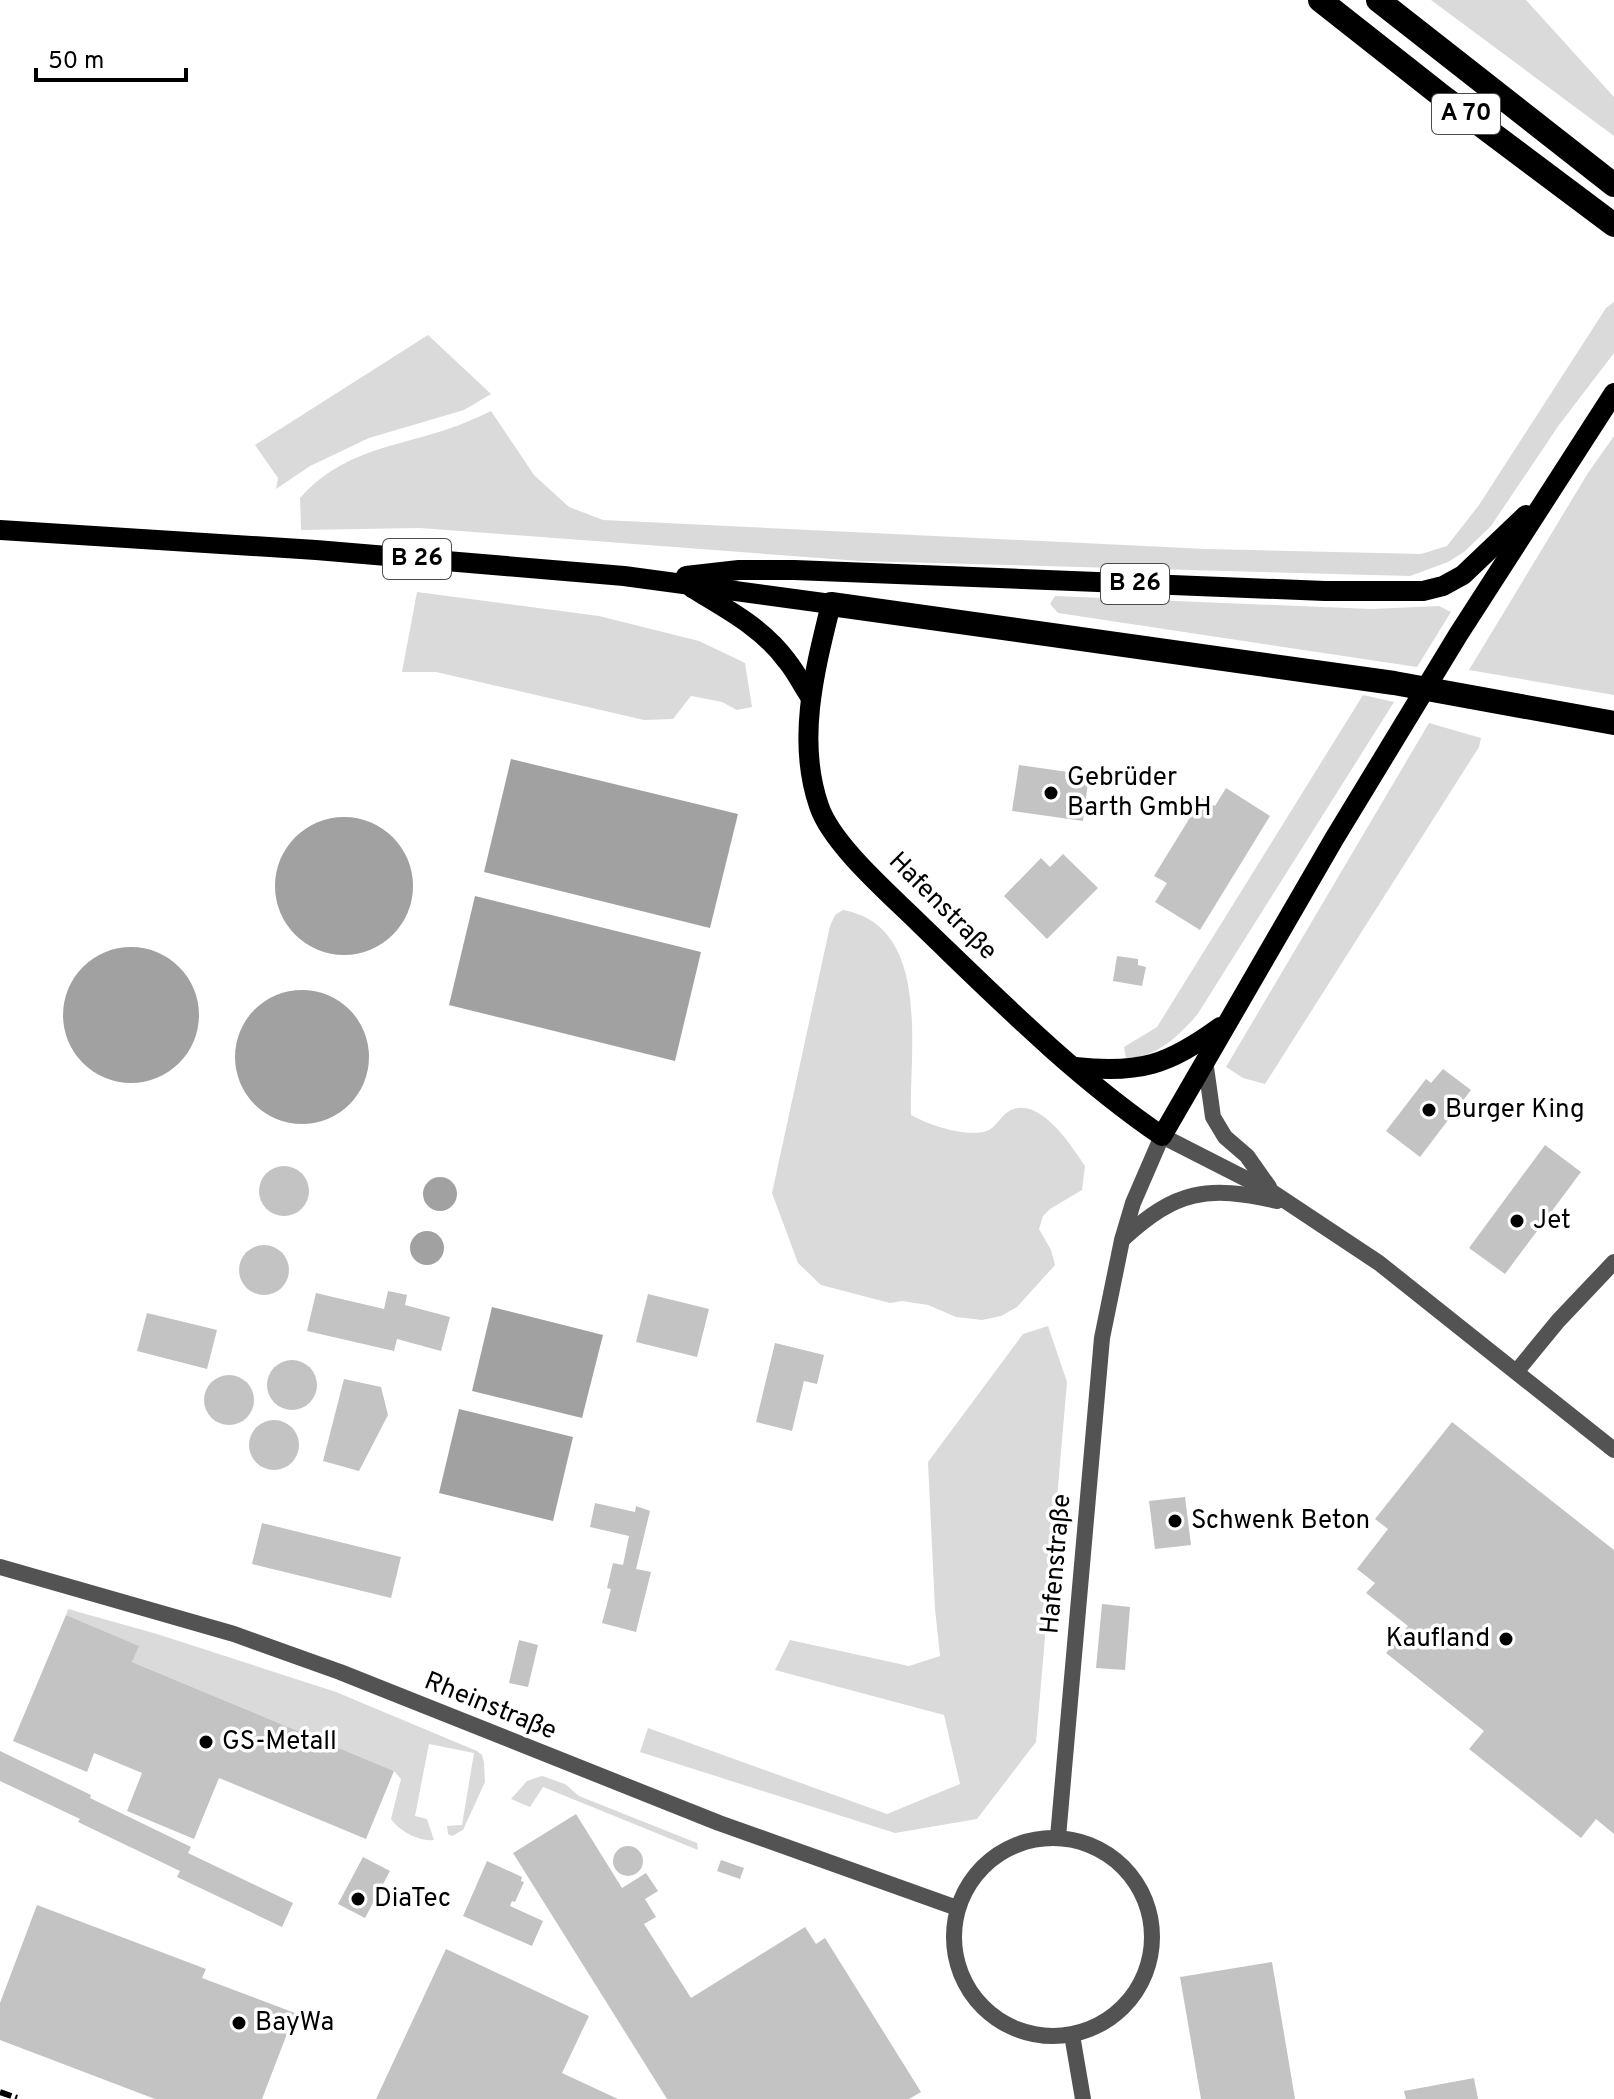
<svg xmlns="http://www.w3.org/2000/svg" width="1614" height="2099" viewBox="0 0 1614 2099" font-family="Overpass,sans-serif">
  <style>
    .green { fill: #dadada }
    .water { fill: #a1a1a1 }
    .building { fill: #c3c3c3 }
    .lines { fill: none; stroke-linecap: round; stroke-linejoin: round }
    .minor { stroke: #535353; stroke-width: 16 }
    .tertiary { stroke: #535353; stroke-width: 16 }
    .primary { stroke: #000; stroke-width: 20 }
    .motorway { stroke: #000; stroke-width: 24 }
    .rail { stroke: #000; stroke-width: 6; stroke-dasharray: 12 4 2 4; stroke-linecap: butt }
    .poi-dot { fill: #000; stroke: #fff; stroke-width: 3 }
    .labels { text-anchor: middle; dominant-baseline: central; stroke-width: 7; stroke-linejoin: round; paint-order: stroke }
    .shield { fill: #fff; stroke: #4c4c4c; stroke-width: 2 }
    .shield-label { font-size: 24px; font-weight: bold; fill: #000 }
    .poi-label { font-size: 26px; fill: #000; stroke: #fff; text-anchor: start }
    .street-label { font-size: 26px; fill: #000; stroke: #fff }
  </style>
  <rect width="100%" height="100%" fill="#fff"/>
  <g class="green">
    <polygon points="1431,0 1526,0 1614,97 1614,136"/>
    <path d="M1614,302V353L1559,425L1491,526L1464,552L1448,562L1410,576L860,561L420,528L301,530L300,498C341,452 389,448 445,430C461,425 476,418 491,411L534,475L569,507L603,520L1206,549L1421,554L1447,546L1479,505L1606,308Z"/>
    <polygon points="428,335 491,394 464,410 369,438 310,466 276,489 278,478 255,445"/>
    <polygon points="1614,436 1614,695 1469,670 1588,473"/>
    <polygon points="417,592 599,616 699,641 745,663 752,707 737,710 722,702 691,696 673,719 644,720 436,672 402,672"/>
    <polygon points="1055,596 1371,609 1439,606 1451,612 1417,667 1058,613 1050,604"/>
    <path d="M1363,695L1394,702L1197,1015C1178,1036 1157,1058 1126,1058L1124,1047L1157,1027Z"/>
    <polygon points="1429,723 1481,738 1479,747 1265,1084 1243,1078 1226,1067"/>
    <path d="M843,910C932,926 909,1050 911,1115C929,1125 962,1136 983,1132C996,1130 1000,1115 1011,1110C1041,1097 1072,1147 1085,1166L1082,1190L1050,1209L1043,1216L1039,1229L1051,1250L1055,1265L1017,1307L1001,1316L982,1320L956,1317L928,1305L902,1301L890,1303L821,1285L798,1263L772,1193L830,926L835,915Z"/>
    <polygon points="1048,1326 1067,1382 1036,1742 977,1819 895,1833 640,1752 648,1728 887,1814 960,1784 944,1715 775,1670 790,1640 909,1666 940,1656 935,1609 928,1462 1023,1334"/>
    <path d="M68,1609L157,1634L336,1692L477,1751L482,1755L484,1763L485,1782L463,1830L452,1836L448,1834L447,1826L462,1825L474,1753L429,1744L415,1816L427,1819L434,1840C420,1842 399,1831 391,1819L401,1779L394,1771L132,1662L138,1646L66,1615Z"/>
    <polygon points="542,1776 565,1784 579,1796 697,1843 698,1850 543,1787 530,1807 511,1799 527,1781"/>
  </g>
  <g class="water">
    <polygon points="511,759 738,814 710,928 484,872"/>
    <circle cx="344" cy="886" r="69"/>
    <polygon points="475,896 701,952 675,1061 449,1005"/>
    <circle cx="131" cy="1015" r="68"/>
    <circle cx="302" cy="1057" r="67"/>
    <circle cx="440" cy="1194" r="17"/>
    <circle cx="427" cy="1248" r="17"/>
    <polygon points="492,1307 603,1335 582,1418 472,1391"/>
    <polygon points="459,1409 573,1437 553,1521 439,1493"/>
  </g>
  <g class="building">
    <polygon points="1019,765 1089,775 1083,821 1012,811"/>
    <polygon points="1226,788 1270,816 1200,930 1155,902 1167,883 1154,876 1202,798 1215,806"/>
    <polygon points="1063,854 1098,888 1047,939 1004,896 1041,858 1050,867"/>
    <polygon points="1117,956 1138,959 1138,965 1146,967 1142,986 1113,981"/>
    <polygon points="1443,1069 1471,1090 1420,1157 1386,1131 1426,1079 1431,1083"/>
    <polygon points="1545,1145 1581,1172 1505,1274 1469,1248"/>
    <circle cx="284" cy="1191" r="25"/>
    <circle cx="264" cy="1270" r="25"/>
    <polygon points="388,1291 407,1295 405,1305 450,1317 441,1351 397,1339 394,1351 307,1331 316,1293 384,1309"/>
    <polygon points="648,1294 709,1309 697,1357 636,1342"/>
    <polygon points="147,1313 217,1330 207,1369 137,1351"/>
    <polygon points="775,1343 824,1355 817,1384 804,1381 792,1431 756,1422"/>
    <circle cx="292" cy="1385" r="25"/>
    <circle cx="229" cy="1400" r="25"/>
    <polygon points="344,1379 381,1387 388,1415 359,1471 323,1461"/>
    <circle cx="274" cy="1445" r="25"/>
    <polygon points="1452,1422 1614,1550 1614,1834 1596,1819 1581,1838 1469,1749 1484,1731 1386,1653 1408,1626 1366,1593 1375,1583 1357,1569 1388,1529 1375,1519"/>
    <polygon points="1185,1497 1191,1545 1155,1549 1149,1501"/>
    <polygon points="595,1503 635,1512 636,1506 650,1511 636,1569 651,1572 636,1632 602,1623 611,1589 607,1588 613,1563 623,1565 629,1536 590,1527"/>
    <polygon points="262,1523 401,1557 391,1598 252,1564"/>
    <polygon points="1102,1604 1130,1607 1125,1670 1096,1668"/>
    <polygon points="66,1615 139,1646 132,1662 394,1771 366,1839 219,1778 194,1839 127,1811 142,1773 94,1753 87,1772 13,1741"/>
    <polygon points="519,1640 538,1645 528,1687 509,1683"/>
    <polygon points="0,1751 91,1795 90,1798 191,1847 188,1853 293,1903 282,1927 177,1877 180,1871 78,1822 80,1819 0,1781"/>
    <polygon points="576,1814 622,1888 646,1873 658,1891 645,1899 656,1917 644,1924 691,1998 805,1927 816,1944 825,1938 921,2092 909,2099 667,2099 513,1853"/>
    <circle cx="628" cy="1861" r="15"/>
    <polygon points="363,1857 390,1871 365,1918 338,1904"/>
    <polygon points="721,1860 744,1868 740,1879 717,1871"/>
    <polygon points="487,1861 522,1877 521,1881 524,1882 515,1902 512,1901 510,1906 543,1921 532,1946 463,1916"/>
    <polygon points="37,1905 206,1969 202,1978 295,2013 262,2099 155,2099 0,2040 0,2003"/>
    <polygon points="446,1949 589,2016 562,2073 618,2099 376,2099"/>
    <polygon points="1272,1962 1295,2099 1201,2099 1180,1977"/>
    <polygon points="1474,2078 1478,2099 1406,2099 1404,2091"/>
  </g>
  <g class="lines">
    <g class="minor">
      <polyline points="1517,1371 1558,1321 1614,1262"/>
      <polyline points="0,1567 234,1634 340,1672 719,1823 957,1908"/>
    </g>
    <g class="tertiary">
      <polyline points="1205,1060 1213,1117 1225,1137 1247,1156 1269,1187"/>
      <path d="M1123,1239C1176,1190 1207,1185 1277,1201"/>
      <polyline points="1058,1837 1102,1338 1122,1240 1133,1203 1162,1136 1272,1192 1379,1263 1614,1450"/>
      <circle cx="1053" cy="1937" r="99"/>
      <polyline points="1072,2035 1083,2099"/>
    </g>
    <g class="primary">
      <path d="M0,530L316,550L624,576L831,604C815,669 796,740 819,806C832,845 891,895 921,925C997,998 1074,1076 1162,1136L1334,839L1458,635L1614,393"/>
      <polyline points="686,576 739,570 794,570 1325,591 1423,591 1443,586 1463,575 1526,515"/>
      <path d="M692,588C727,609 763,628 787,661C796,672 803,686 811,698"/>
      <path d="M1075,1067C1140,1074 1168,1065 1220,1027"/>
    </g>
    <g class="motorway">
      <polyline points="1320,0 1438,93 1614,225"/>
      <polyline points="1378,0 1614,185"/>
      <polyline points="831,604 1394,683 1614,723"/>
    </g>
    <polyline class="rail" points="0,2092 20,2099"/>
  </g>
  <g class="poi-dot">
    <circle cx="1051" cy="793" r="8"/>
    <circle cx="1429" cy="1110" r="8"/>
    <circle cx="1517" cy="1221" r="8"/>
    <circle cx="1175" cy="1521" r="8"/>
    <circle cx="1506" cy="1639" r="8"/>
    <circle cx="206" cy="1742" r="8"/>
    <circle cx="358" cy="1899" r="8"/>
    <circle cx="239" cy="2023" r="8"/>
  </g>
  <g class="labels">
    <g class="shield">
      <rect x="1432" y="94" width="68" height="40" rx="6"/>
      <rect x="383" y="539" width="68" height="40" rx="6"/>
      <rect x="1101" y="564" width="68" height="40" rx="6"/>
    </g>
    <g class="shield-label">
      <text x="1466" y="114">A 70</text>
      <text x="417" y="559">B 26</text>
      <text x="1135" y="584">B 26</text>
    </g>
    <g class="poi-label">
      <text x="1067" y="778">Gebrüder<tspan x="1067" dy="30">Barth GmbH</tspan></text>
      <text x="1445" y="1110">Burger King</text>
      <text x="1533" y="1221">Jet</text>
      <text x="1191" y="1521">Schwenk Beton</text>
      <text x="1490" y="1639" text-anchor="end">Kaufland</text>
      <text x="222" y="1742">GS-Metall</text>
      <text x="374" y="1899">DiaTec</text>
      <text x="255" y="2023">BayWa</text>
    </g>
    <g class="street-label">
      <text transform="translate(942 907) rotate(45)">Hafenstraße</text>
      <text transform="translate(1057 1564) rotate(-85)">Hafenstraße</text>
      <text transform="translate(490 1707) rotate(22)">Rheinstraße</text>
    </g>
  </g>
  <path d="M36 68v12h150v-12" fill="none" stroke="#000000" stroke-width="4"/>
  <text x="48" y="68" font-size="24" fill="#000000" stroke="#ffffff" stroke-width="6" paint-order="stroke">50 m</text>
</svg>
